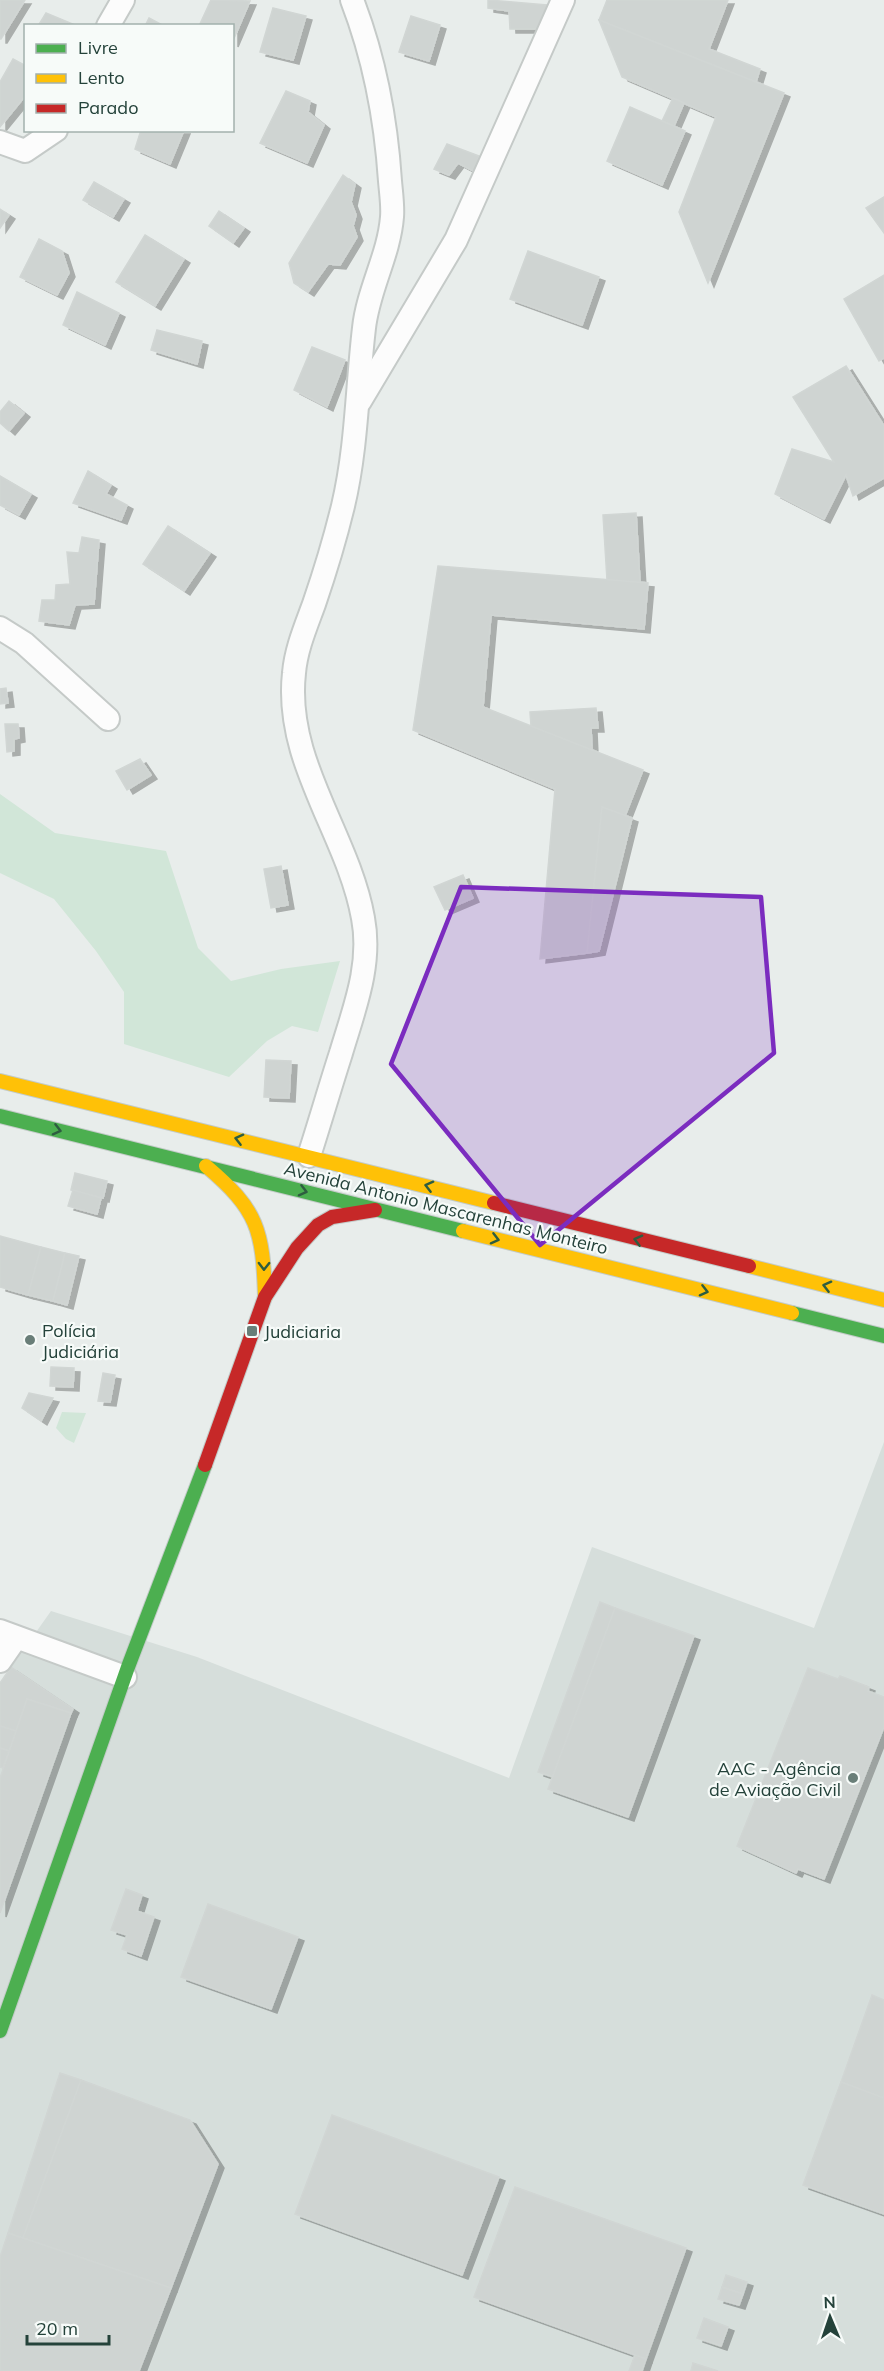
<svg xmlns="http://www.w3.org/2000/svg" width="884" height="2371" viewBox="0 0 884 2371" font-family="Mulish,sans-serif">
  <style>
    .built { fill: #d6dedb }
    .green { fill: #d1e6d8 }
    .building { fill: #cfd4d2; stroke: #d1d6d4; stroke-width: 1.5; filter: url(#shadow) }
    .lines { fill: none; stroke-linecap: round; stroke-linejoin: round }
    .street-casing { stroke: #c5cac8; stroke-width: 26 }
    .fast-casing { stroke: #c3cbc8; stroke-width: 16 }
    .slow-casing { stroke: #c3cbc8; stroke-width: 16 }
    .jam-casing { stroke: #c3cbc8; stroke-width: 16 }
    .street { stroke: #fcfcfc; stroke-width: 22 }
    .fast { stroke: #4caf50; stroke-width: 14 }
    .slow { stroke: #ffc107; stroke-width: 14 }
    .jam { stroke: #c62828; stroke-width: 14 }
    .oneway { stroke: #2e5d40 }
    .marked { fill: #7b2cbf; fill-opacity: 0.2; stroke: #7b2cbf; stroke-width: 4.5; stroke-linejoin: round }
    .poi-dot { fill: #697e78; stroke: #f7fbf9; stroke-width: 2 }
    .labels { text-anchor: middle; dominant-baseline: central; stroke-width: 4.5; stroke-linejoin: round; paint-order: stroke }
    .street-label { font-size: 18px; fill: #24423a; stroke: #f7fbf9 }
    .poi-label { font-size: 18px; fill: #24423a; stroke: #f7fbf9; text-anchor: start }
  </style>
  <defs>
    <filter id="shadow"><feDropShadow dx="6" dy="4" stdDeviation="0" flood-color="#0004"/></filter>
  </defs>
  <rect width="100%" height="100%" fill="#e8edeb"/>
  <polygon class="built" points="884,1442 884,2371 0,2371 0,1683 51,1611 197,1657 509,1778 592,1547 814,1628"/>
  <g class="green">
    <polygon points="0,794 55,833 166,851 198,948 231,981 281,969 340,961 318,1032 292,1026 267,1041 229,1077 124,1044 124,992 96,951 54,899 0,873"/>
    <polygon points="62,1412 86,1413 74,1443 66,1439 56,1428"/>
  </g>
  <g class="building">
    <polygon points="0,0 25,0 1,39 0,39"/>
    <polygon points="211,0 250,1 232,43 232,26 199,26"/>
    <polygon points="488,0 547,5 545,29 510,29 509,11 488,8"/>
    <polygon points="607,0 728,0 709,49 760,69 756,82 599,20"/>
    <polygon points="273,8 306,16 293,60 260,52"/>
    <polygon points="46,13 75,25 75,26 38,26"/>
    <polygon points="411,16 440,25 429,61 399,52"/>
    <polygon points="149,18 164,26 145,26"/>
    <polygon points="599,20 784,93 708,283 679,212 716,117 622,77"/>
    <polygon points="13,59 26,66 26,95 0,127 0,82"/>
    <polygon points="286,91 310,101 308,112 324,125 307,163 260,143"/>
    <polygon points="673,98 684,103 674,126 662,121"/>
    <polygon points="630,107 685,131 662,185 607,161"/>
    <polygon points="141,130 184,130 170,164 135,149"/>
    <polygon points="447,144 479,156 475,172 458,163 449,175 434,169"/>
    <polygon points="343,175 355,184 351,202 356,215 353,226 357,237 340,265 328,264 308,292 294,283 289,263"/>
    <polygon points="94,182 124,199 113,217 83,200"/>
    <polygon points="884,197 884,233 866,208"/>
    <polygon points="0,209 9,215 0,228"/>
    <polygon points="219,211 244,228 233,243 209,226"/>
    <polygon points="145,235 184,259 155,306 116,282"/>
    <polygon points="39,239 62,251 69,273 57,295 20,277"/>
    <polygon points="528,251 599,277 582,325 510,299"/>
    <polygon points="884,275 884,358 879,361 844,299"/>
    <polygon points="77,292 119,313 105,345 63,325"/>
    <polygon points="157,330 202,341 197,364 151,350"/>
    <polygon points="312,347 345,360 327,407 294,390"/>
    <polygon points="846,366 884,426 884,478 853,496 846,475 824,519 775,494 792,449 834,462 793,397"/>
    <polygon points="9,401 24,413 9,431 0,423 0,412"/>
    <polygon points="88,471 111,485 106,494 127,505 121,520 73,503"/>
    <polygon points="0,476 31,494 19,515 0,505"/>
    <polygon points="636,513 640,583 607,580 603,515"/>
    <polygon points="168,526 210,553 184,591 143,564"/>
    <polygon points="82,537 99,540 94,604 75,605 69,625 39,621 42,600 55,600 56,585 70,584 67,552 79,553"/>
    <polygon points="438,566 648,583 644,629 491,615 483,707 643,770 625,816 602,807 587,953 540,959 555,789 413,730"/>
    <polygon points="6,688 8,703 0,704 0,689"/>
    <polygon points="596,708 598,728 591,728 592,750 531,726 530,712"/>
    <polygon points="5,724 18,724 19,738 14,739 14,751 7,752"/>
    <polygon points="140,759 151,775 127,790 116,771"/>
    <polygon points="602,807 632,818 599,951 587,953"/>
    <polygon points="281,866 288,905 271,908 264,869"/>
    <polygon points="463,875 473,898 445,910 434,887"/>
    <polygon points="266,1060 291,1061 289,1098 264,1097"/>
    <polygon points="75,1173 107,1181 103,1198 71,1190"/>
    <polygon points="73,1190 101,1198 97,1214 68,1206"/>
    <polygon points="0,1236 41,1247 28,1295 0,1287"/>
    <polygon points="41,1247 65,1253 53,1301 28,1295"/>
    <polygon points="65,1253 79,1256 67,1305 53,1301"/>
    <polygon points="51,1367 74,1368 73,1387 50,1386"/>
    <polygon points="103,1373 115,1375 110,1402 98,1401"/>
    <polygon points="29,1393 53,1398 41,1421 22,1408"/>
    <polygon points="600,1602 615,1608 553,1777 538,1772"/>
    <polygon points="615,1608 694,1636 628,1817 548,1789"/>
    <polygon points="11,1667 73,1709 71,1713 27,1699 16,1731 0,1726 0,1683"/>
    <polygon points="808,1668 838,1679 840,1676 869,1687 868,1691 884,1697 884,1727 824,1879 798,1869 796,1873 737,1846"/>
    <polygon points="27,1699 71,1713 0,1913 0,1778"/>
    <polygon points="0,1726 16,1731 9,1751 0,1748"/>
    <polygon points="0,1748 9,1751 3,1768 0,1767"/>
    <polygon points="126,1889 142,1895 137,1911 154,1917 141,1956 122,1949 127,1935 111,1930"/>
    <polygon points="208,1904 298,1937 271,2009 181,1977"/>
    <polygon points="872,1995 884,2000 884,2098 841,2082"/>
    <polygon points="60,2073 81,2080 23,2238 8,2233"/>
    <polygon points="81,2080 190,2120 218,2164 171,2288 23,2238"/>
    <polygon points="841,2082 884,2098 884,2214 803,2185"/>
    <polygon points="332,2115 499,2177 462,2275 295,2214"/>
    <polygon points="515,2187 686,2248 646,2359 474,2297"/>
    <polygon points="8,2233 171,2288 139,2371 0,2371 0,2257"/>
    <polygon points="726,2275 747,2282 743,2294 722,2287"/>
    <polygon points="722,2287 743,2294 739,2305 718,2299"/>
    <polygon points="704,2318 728,2327 721,2346 697,2338"/>
    <polygon points="635,2355 646,2359 642,2371 629,2371"/>
    <polygon points="693,2363 718,2371 691,2371"/>
  </g>
  <g class="lines">
    <defs>
      <g id="street">
        <polyline points="108,26 123,0"/>
        <polyline points="0,142 25,151 56,130"/>
        <polyline points="360,401 456,240 563,0"/>
        <polyline points="0,628 24,643 108,719"/>
        <path d="M309,1156C320,1122 330,1087 341,1053C354,1009 372,965 363,918C348,834 284,762 294,673C296,649 306,626 314,604C325,572 335,539 343,506C357,447 357,387 364,328C368,290 389,255 392,217C393,206 391,193 390,181C386,120 374,57 352,0"/>
        <polyline points="0,1631 125,1677"/>
        <polyline points="0,1661 16,1638"/>
      </g>
      <g id="fast">
        <polyline points="0,1116 463,1231"/>
        <polyline points="792,1313 884,1336"/>
        <polyline points="0,2031 128,1667 205,1465"/>
      </g>
      <g id="slow">
        <polyline points="0,1081 494,1203"/>
        <path d="M206,1166C258,1210 263,1230 265,1297"/>
        <polyline points="463,1231 792,1313"/>
        <polyline points="749,1266 884,1300"/>
      </g>
      <g id="jam">
        <polyline points="494,1203 749,1266"/>
        <polyline points="205,1465 265,1297 297,1248 318,1225 332,1217 375,1210"/>
      </g>
    </defs>
    <use href="#street" class="street-casing"/>
    <use href="#fast" class="fast-casing"/>
    <use href="#slow" class="slow-casing"/>
    <use href="#jam" class="jam-casing"/>
    <use href="#street" class="street"/>
    <use href="#fast" class="fast"/>
    <use href="#slow" class="slow"/>
    <use href="#jam" class="jam"/>
  </g>
  <defs><path id="oneway-chevron" d="M-2-3.5L2.5 0L-2 3.5" fill="none" stroke-width="1.6" stroke-linecap="round" stroke-linejoin="round" transform="scale(1.5)"/></defs>
  <g class="oneway">
    <use href="#oneway-chevron" transform="translate(57 1130) rotate(14)"/>
    <use href="#oneway-chevron" transform="translate(239 1139) rotate(-166)"/>
    <use href="#oneway-chevron" transform="translate(429 1186) rotate(-166)"/>
    <use href="#oneway-chevron" transform="translate(303 1191) rotate(14)"/>
    <use href="#oneway-chevron" transform="translate(495 1239) rotate(14)"/>
    <use href="#oneway-chevron" transform="translate(638 1240) rotate(-166)"/>
    <use href="#oneway-chevron" transform="translate(264 1266) rotate(91)"/>
    <use href="#oneway-chevron" transform="translate(827 1286) rotate(-166)"/>
    <use href="#oneway-chevron" transform="translate(704 1291) rotate(14)"/>
  </g>
  <path class="marked" d="M461,887L761,897L774,1053L540,1245L391,1064Z"/>
  <g class="poi-dot">
    <rect x="246" y="1325" width="12" height="12" rx="3"/>
    <circle cx="30" cy="1340" r="6"/>
    <circle cx="853" cy="1778" r="6"/>
  </g>
  <g class="labels">
    <g class="street-label">
      <text transform="translate(446 1208) rotate(14)">Avenida Antonio Mascarenhas Monteiro</text>
    </g>
    <g class="poi-label">
      <text x="42" y="1330">Polícia<tspan x="42" dy="21">Judiciária</tspan></text>
      <text x="264" y="1331">Judiciaria</text>
      <text x="841" y="1768" text-anchor="end">AAC - Agência<tspan x="841" dy="21">de Aviação Civil</tspan></text>
    </g>
  </g>
  <rect x="24" y="24" width="210" height="108" fill="#f7fbf9" stroke="#a3b1ad" stroke-width="1.5"/>
  <rect x="36" y="44" width="30" height="9" fill="#4caf50" stroke="#a3b1ad" stroke-width="1.5"/>
  <text x="78" y="54" font-size="18" fill="#24423a">Livre</text>
  <rect x="36" y="74" width="30" height="9" fill="#ffc107" stroke="#a3b1ad" stroke-width="1.5"/>
  <text x="78" y="84" font-size="18" fill="#24423a">Lento</text>
  <rect x="36" y="104" width="30" height="9" fill="#c62828" stroke="#a3b1ad" stroke-width="1.5"/>
  <text x="78" y="114" font-size="18" fill="#24423a">Parado</text>
  <g transform="translate(830 2317) rotate(358)" stroke="#f7fbf9" stroke-width="4.5" paint-order="stroke">
  <path d="M0-4.5L10 22L0 15L-10 22Z" fill="#24423a"/>
  <text y="-9" font-size="16" font-weight="bold" text-anchor="middle" fill="#24423a">N</text>
  </g>
  <path d="M27 2335v9h82v-9" fill="none" stroke="#24423a" stroke-width="3"/>
  <text x="36" y="2335" font-size="18" fill="#24423a" stroke="#f7fbf9" stroke-width="4.5" paint-order="stroke">20 m</text>
</svg>
